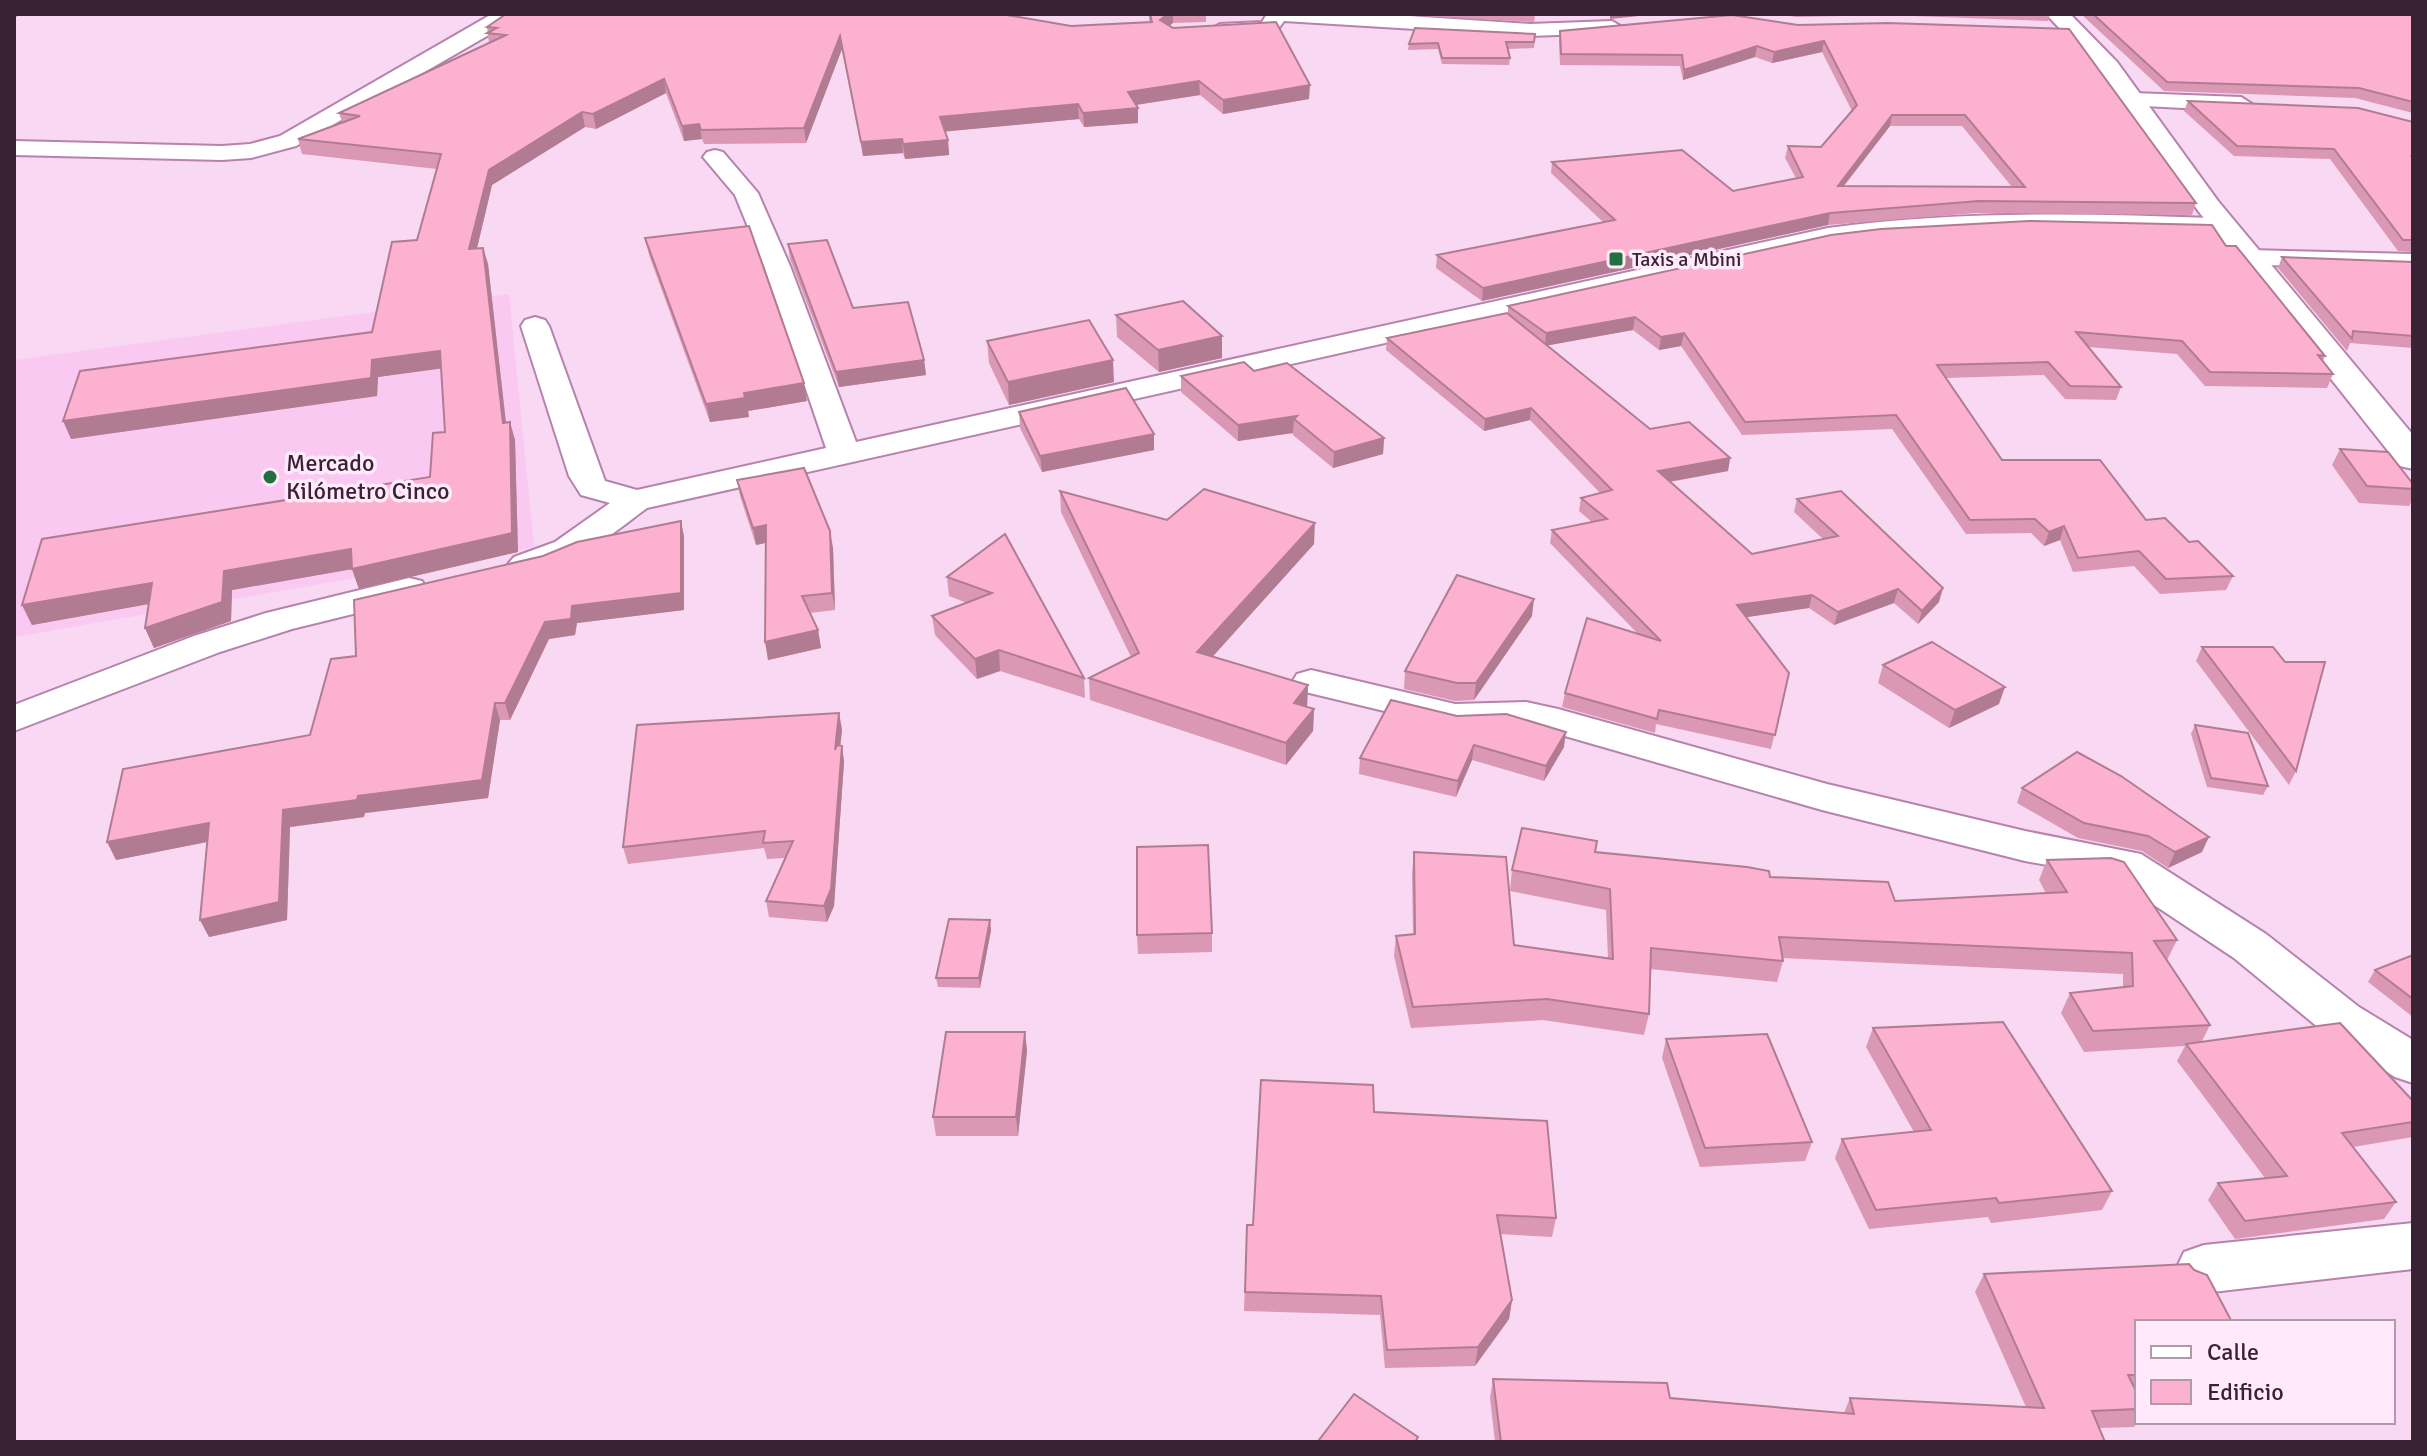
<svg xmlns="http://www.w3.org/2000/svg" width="2427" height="1456" viewBox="0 0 2427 1456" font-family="Signika,sans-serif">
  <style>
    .built { fill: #fac9f1 }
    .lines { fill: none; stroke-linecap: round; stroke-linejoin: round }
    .minor-casing { stroke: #b583ad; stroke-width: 4 }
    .secondary-casing { stroke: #b583ad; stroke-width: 4 }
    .minor { fill: #fff; fill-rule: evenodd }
    .secondary { fill: #fff; fill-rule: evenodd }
    .wall { fill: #da98b4; fill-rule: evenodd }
    .shaded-wall { fill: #b17c92 }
    .building { fill: #fdb1d1; stroke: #b17c92; stroke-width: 2; fill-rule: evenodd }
    .poi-dot { fill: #22703f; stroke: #ffe9fb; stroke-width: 3 }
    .labels { text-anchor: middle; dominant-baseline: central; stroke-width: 7; stroke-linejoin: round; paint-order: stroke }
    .far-poi-label { font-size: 20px; fill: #382334; stroke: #ffe9fb; text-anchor: start }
    .poi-label { font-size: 24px; fill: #382334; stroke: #ffe9fb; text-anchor: start }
  </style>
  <rect width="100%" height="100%" fill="#f8d8f2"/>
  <polygon class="built" points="509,294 534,547 14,637 14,360"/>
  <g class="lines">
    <defs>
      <g id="minor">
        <polygon points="492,14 515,14 487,36 296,146 251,158 222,160 14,155 14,141 222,146 250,144 280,136"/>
        <polygon points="1267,14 1379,14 1530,24 1612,21 1622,27 1612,33 1530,36 1284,21 1276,32 1269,34 1220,36 1210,30 1220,24 1262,22"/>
        <polygon points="2133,93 2241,97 2252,104 2241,111 2125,105 2122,100"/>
        <path d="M715,150L723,152L758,193L790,266L856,442L1828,228C1956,211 2083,213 2212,218L2221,221L2225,226L2221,231L2212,234C2083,228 1956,226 1828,244L647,508C614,532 557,582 514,571L508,564L514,557L555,542L610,503L581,495L569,476L521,326L525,320L535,317L545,320L549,326L605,481L637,490L826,448L764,266L735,195L703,157L707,152Z"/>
        <polygon points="2250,250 2413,254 2413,270 2241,264 2237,258 2241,252"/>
        <polygon points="409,578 422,581 427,589 422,597 292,629 220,652 14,731 14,705 194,636 266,613"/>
        <polygon points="1311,670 1455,704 1526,702 1558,709 1827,784 2025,831 2141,854 2266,934 2359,1007 2413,1040 2413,1083 2395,1077 2325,1033 2234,958 2112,877 2025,861 1822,810 1551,732 1526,726 1455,728 1297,690 1292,682 1297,674"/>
        <polygon points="2413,1223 2413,1269 2204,1293 2184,1286 2176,1269 2184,1252 2204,1245"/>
      </g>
      <polygon id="secondary" points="2046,14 2070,14 2117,62 2218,201 2413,435 2413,469 2400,466 2199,212 2100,71"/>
    </defs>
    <use href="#minor" class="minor-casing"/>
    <use href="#secondary" class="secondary-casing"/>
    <use href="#minor" class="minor"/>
    <use href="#secondary" class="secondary"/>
  </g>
  <g class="wall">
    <polygon points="1149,14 1206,14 1206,22 1173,23 1169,26 1309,99 1223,114 1200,95 1136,105 1138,108 1138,123 1084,127 1079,119 944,131 948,140 949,155 905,159 903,153 863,156 842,49 806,143 704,144 702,139 684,141 666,93 596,129 585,127 492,185 477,248 483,248 488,264 506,423 515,440 518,552 359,589 352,569 232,590 231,621 154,648 145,628 149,604 32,625 22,605 430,477 445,432 441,368 378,377 377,396 71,439 372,332 417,240 437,169 302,154 298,139 342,122 339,113 489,43 487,27 1071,26 1149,22"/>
    <polygon points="1421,14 1535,14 1534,22 1421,16"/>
    <polygon points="1776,14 2050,14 2048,21 1886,15 1796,17"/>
    <polygon points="2081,14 2413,14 2413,113 2355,98 2164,91"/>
    <path d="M1798,25L2196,203L2192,215L1976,213L1828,225L1482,301L1436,268L1437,255L1603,222L1551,173L1552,162L1733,191L1796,178L1785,158L1788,146L1821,147L1852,111L1822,52L1772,63L1755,57L1683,80L1680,66L1560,65L1559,41L1560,31ZM1890,126H1962L2012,187L1844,186Z"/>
    <polygon points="1535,34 1534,48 1508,49 1510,58 1509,65 1442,64 1438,49 1408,50 1409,44"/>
    <polygon points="2188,101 2413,122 2413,252 2398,251 2330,159 2234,156 2184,111"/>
    <polygon points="645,238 807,401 748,411 749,417 710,422 649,255"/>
    <polygon points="788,244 853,308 924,360 926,375 839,387 790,259"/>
    <polygon points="2226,246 2325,356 2323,361 2333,374 2327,388 2205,386 2177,354 2088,347 2121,387 2116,400 2065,399 2044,375 1946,378 2002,460 2146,520 2189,542 2233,576 2226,590 2160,594 2134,566 2073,572 2060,540 2044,546 2031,533 1966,534 1892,429 1742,435 1681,346 1659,350 1633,330 1547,345 1650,429 1730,458 1728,471 1670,482 1752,554 1823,539 1794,512 1797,499 1939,602 1918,624 1894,603 1834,625 1809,608 1746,617 1789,673 1771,749 1656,724 1655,733 1562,707 1565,693 1638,634 1550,543 1552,530 1592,522 1579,511 1581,498 1600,493 1530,420 1484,431 1386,350 1387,338 1508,313 1508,306"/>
    <polygon points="2282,257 2413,262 2413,348 2350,343 2347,351 2278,268"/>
    <polygon points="1116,315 1222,358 1159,372 1117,337"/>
    <polygon points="987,341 1114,382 1009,405 989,363"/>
    <polygon points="1254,371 1384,438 1383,454 1333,468 1293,435 1293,433 1238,441 1181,392 1181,376"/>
    <polygon points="1019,412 1154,434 1154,450 1042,472 1020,428"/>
    <polygon points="2340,449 2413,484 2413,499 2409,506 2359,503 2332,465"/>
    <polygon points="737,480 833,548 835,610 810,613 818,630 821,648 768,660 766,543 756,545 740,496"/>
    <polygon points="1060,491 1167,520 1314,544 1212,657 1308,685 1307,707 1314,709 1313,731 1286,765 1090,700 1089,678 1131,657 1061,512"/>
    <polygon points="681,521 684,537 684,610 577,623 575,635 549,639 510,720 500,720 488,798 365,813 364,817 290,827 287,920 209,937 200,920 207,842 116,860 310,735 356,656 543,556"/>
    <polygon points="1005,534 1084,678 1085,698 1000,671 977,679 935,635 932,616 967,603 949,596 947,577"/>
    <polygon points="1532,616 1474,700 1455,701 1404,689 1405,671"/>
    <polygon points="2202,647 2296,771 2289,785 2196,661"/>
    <polygon points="1883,665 1999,704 1949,728 1878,683"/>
    <polygon points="839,713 842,730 840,746 842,746 844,762 834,906 827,922 769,917 766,901 785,858 767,859 764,848 628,864 623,847"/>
    <polygon points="1457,716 1564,747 1544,781 1472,760 1456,797 1359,774 1360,758"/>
    <polygon points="2195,725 2268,786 2263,795 2207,787 2191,734"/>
    <polygon points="2022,788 2202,852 2168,868 2142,851 2078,838 2017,803"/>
    <polygon points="1414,852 1514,945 1608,959 1606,910 1510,891 1512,870 1595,852 1770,877 1895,901 2046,893 2039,880 2047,860 2177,940 2167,960 2210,1025 2202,1041 2413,1101 2413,1137 2353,1147 2396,1202 2384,1219 2235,1239 2208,1200 2218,1183 2265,1178 2177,1061 2185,1046 2084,1052 2061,1013 2070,993 2123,987 2123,974 1782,958 1783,961 1777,982 1650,969 1649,1014 1644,1035 1543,1020 1411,1028 1394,956 1396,936 1413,935 1412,873"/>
    <polygon points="991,930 980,988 938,987 936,978"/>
    <polygon points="1212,933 1212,952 1138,954 1137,935"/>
    <polygon points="2413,955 2413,1017 2368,982 2375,970"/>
    <polygon points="1873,1028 2112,1191 2102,1210 1991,1223 1988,1217 1869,1229 1835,1158 1842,1139 1914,1132 1866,1047"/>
    <polygon points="1025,1032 1027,1051 1018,1136 936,1136 933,1117"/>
    <polygon points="1666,1039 1812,1142 1805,1161 1700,1167 1662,1058"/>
    <polygon points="1374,1112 1556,1218 1552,1237 1500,1234 1512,1300 1509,1319 1475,1366 1385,1368 1380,1315 1244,1311 1247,1225 1253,1225"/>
    <polygon points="1984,1274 2137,1322 2137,1422 2134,1427 2099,1428 2105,1442 1495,1442 1490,1398 1493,1379 1670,1398 1844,1413 1850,1398 2026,1407 1975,1292"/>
  </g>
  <g class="shaded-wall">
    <polygon points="14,14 20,14 16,17 14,27"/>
    <polygon points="1168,14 1173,14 1173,23 1160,33 1160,20"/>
    <polygon points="1610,14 1658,14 1610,19"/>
    <polygon points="840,36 842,49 806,143 804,128"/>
    <polygon points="1824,41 1822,52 1772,63 1774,52"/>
    <polygon points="1757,46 1755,57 1683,80 1684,70"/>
    <polygon points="664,79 666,93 596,129 593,114"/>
    <polygon points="1199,81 1200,95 1128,106 1128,92"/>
    <polygon points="1310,85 1309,99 1223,114 1223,100"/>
    <polygon points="1078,104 1079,119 941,132 940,117"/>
    <polygon points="1138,108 1138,123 1084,127 1083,113"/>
    <polygon points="582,112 585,127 492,185 473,265 469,249 489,170"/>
    <polygon points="1892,115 1890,126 1835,197 1838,186"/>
    <polygon points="699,124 702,139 684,141 682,126"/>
    <polygon points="902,139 903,153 863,156 861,142"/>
    <polygon points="948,140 949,155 905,159 903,144"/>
    <polygon points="1830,213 1828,225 1482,301 1483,288"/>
    <polygon points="483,248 488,264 508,441 503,423"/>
    <polygon points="1635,317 1633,330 1545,346 1546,333"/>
    <polygon points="1684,333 1681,346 1659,350 1661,337"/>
    <polygon points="1222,336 1222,358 1159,372 1158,350"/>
    <polygon points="440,351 445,368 378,377 377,396 71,439 63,421 372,360"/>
    <polygon points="924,360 926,375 839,387 836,372"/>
    <polygon points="1113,360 1114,382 1009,405 1008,382"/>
    <polygon points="804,383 807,401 748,411 749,417 710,422 706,404 744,393"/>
    <polygon points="1531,408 1530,420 1484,431 1485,419"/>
    <polygon points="1297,416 1294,419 1293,433 1238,441 1238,425"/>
    <polygon points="510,422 515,440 518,552 359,589 352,569 353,569 232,590 231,621 154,648 145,628 224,571 351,549"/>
    <polygon points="1154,434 1154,450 1042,472 1040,456"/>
    <polygon points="1384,438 1383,454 1333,468 1334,452"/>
    <polygon points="1730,458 1728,471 1656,484 1658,471"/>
    <polygon points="681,521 684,537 684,610 577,623 575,635 549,639 510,720 505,703 545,622 572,606"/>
    <polygon points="1315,523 1314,544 1197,674 1197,652"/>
    <polygon points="766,525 769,542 756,545 753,528"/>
    <polygon points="2064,526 2060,540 2044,546 2049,532"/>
    <polygon points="830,531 833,548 835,610 832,593"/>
    <polygon points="152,583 160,602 32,625 22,605"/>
    <polygon points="1943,588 1939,602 1918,624 1922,611"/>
    <polygon points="1898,589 1894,603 1834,625 1838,612"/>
    <polygon points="1812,595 1809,608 1734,619 1737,605"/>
    <polygon points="1534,599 1532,616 1474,700 1476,683"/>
    <polygon points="818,630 821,648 768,660 765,642"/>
    <polygon points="999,650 1000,671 977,679 975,659"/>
    <polygon points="1308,685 1307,707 1294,703"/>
    <polygon points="2005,687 1999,704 1949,728 1955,710"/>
    <polygon points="495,703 500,720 488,798 365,813 364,817 290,827 287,920 209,937 200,920 283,810 358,796"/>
    <polygon points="1314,709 1313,731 1286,765 1286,743"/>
    <polygon points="839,713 842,730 838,767 835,750"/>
    <polygon points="1566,732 1564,747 1544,781 1546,766"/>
    <polygon points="1474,745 1472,760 1456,797 1458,781"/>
    <polygon points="842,746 844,762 834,906 827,922 824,906"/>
    <polygon points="209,823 217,840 116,860 107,842"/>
    <polygon points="2209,837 2202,852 2168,868 2175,852"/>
    <polygon points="990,920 991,930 980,988 979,978"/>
    <polygon points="1025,1032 1027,1051 1018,1136 1016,1117"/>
    <polygon points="1512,1300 1509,1319 1475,1366 1478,1347"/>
  </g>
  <g class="building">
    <polygon points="506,14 1001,14 1071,26 1152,22 1150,14 1168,14 1160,20 1173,28 1276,22 1310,85 1223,100 1199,81 1128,92 1138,108 1083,113 1078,104 940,117 948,140 903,144 902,139 861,142 840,36 804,128 701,130 699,124 682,126 664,79 593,114 582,112 489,170 469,249 483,248 503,423 510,422 512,533 352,569 351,549 224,571 222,602 145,628 152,583 22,605 42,539 430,477 433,433 445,432 440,351 372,360 371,378 63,421 80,371 372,332 392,242 417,240 441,154 298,139 360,116 339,113 506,35 487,33 497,28 487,27"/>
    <polygon points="2093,14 2413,14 2413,102 2359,88 2167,82"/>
    <path d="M1732,15L1798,25L1888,23L2069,29L2196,203L1979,201L1830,213L1483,288L1437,255L1615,220L1552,162L1682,150L1733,191L1803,177L1788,146L1821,147L1857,105L1824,41L1774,52L1757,46L1684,70L1682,55L1561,54L1560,31ZM1892,115H1965L2025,187L1838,186Z"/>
    <polygon points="1415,28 1535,34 1534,42 1506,42 1510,58 1442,58 1438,43 1409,44"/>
    <polygon points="2188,101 2358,108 2413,122 2413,156 2412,156 2413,157 2413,240 2403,240 2334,149 2237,146"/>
    <polygon points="2029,221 2212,225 2226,246 2236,246 2325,356 2318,355 2333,374 2210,372 2182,341 2076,332 2121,387 2070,386 2048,362 1937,365 2002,460 2100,460 2146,520 2165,518 2189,542 2198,541 2233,576 2166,579 2139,551 2078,558 2064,526 2049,532 2035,519 1970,520 1896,415 1745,422 1684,333 1661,337 1635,317 1546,333 1508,306 1831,235 1881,229"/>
    <polygon points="749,226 804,383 744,393 745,398 706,404 645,238"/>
    <polygon points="827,240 853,308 908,302 924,360 836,372 788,244"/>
    <polygon points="2282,257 2413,262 2413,336 2353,331 2352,339"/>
    <polygon points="1183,301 1222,336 1158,350 1116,315"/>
    <polygon points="1507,313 1650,429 1689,422 1730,458 1658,471 1752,554 1838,536 1797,499 1841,491 1943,588 1922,611 1898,589 1838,612 1812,595 1737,605 1789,673 1775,735 1659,710 1657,719 1565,693 1587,618 1661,641 1552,530 1607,519 1581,498 1612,490 1531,408 1485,419 1387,338"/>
    <polygon points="1089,320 1113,360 1008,382 987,341"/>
    <polygon points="1244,362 1254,371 1287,363 1384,438 1334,452 1294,419 1297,416 1238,425 1181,376"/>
    <polygon points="1126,388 1154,434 1040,456 1019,412"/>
    <polygon points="2340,449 2388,452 2413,484 2413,489 2367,486"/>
    <polygon points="804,468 830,531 832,593 802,596 818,630 765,642 766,525 753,528 737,480"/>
    <polygon points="1204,489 1315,523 1197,652 1308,685 1294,703 1314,709 1286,743 1089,678 1139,653 1060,491 1167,520"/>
    <polygon points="681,521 681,593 572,606 571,619 545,622 505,703 495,703 482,780 358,796 357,800 283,810 279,902 200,920 209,823 107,842 123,769 310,735 331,659 356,656 354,600 543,556 577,542"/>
    <polygon points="1005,534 1084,678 999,650 975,659 932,616 992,593 947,577"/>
    <polygon points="1457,575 1534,599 1476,683 1457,683 1405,671"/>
    <polygon points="1932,642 2005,687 1955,710 1883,665"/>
    <polygon points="2202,647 2273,647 2285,662 2325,662 2296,771"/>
    <polygon points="1391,700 1457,716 1506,714 1566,732 1546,766 1474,745 1458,781 1360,758"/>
    <polygon points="839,713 835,750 837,745 842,746 831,889 824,906 766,901 793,841 763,843 765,831 623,847 637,725"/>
    <polygon points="2195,725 2248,733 2268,786 2211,778"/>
    <polygon points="2077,752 2121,776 2209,837 2175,852 2148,836 2084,823 2022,788"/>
    <polygon points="1522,828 1597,841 1595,852 1747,867 1769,871 1770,877 1888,882 1895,901 2067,892 2047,860 2111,858 2124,862 2177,940 2154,941 2210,1025 2093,1031 2070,993 2133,986 2132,953 1779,937 1783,961 1651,948 1649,1014 1547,999 1413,1007 1396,936 1415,934 1414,852 1506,857 1514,945 1613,959 1610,889 1512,870"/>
    <polygon points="1208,845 1212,933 1137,935 1137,847"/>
    <polygon points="949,919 990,920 979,978 936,978"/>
    <polygon points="2413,955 2413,999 2375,970"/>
    <polygon points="2003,1022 2112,1191 1999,1203 1996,1198 1876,1210 1842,1139 1931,1130 1873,1028"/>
    <polygon points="2340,1023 2413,1101 2413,1122 2342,1133 2396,1202 2245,1221 2218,1183 2287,1176 2186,1044"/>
    <polygon points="946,1032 1025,1032 1016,1117 933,1117"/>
    <polygon points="1767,1034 1812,1142 1705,1148 1666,1039"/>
    <polygon points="1261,1080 1373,1085 1374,1112 1547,1121 1556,1218 1497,1215 1512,1300 1478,1347 1387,1350 1381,1296 1245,1292 1247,1225 1253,1225"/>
    <polygon points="2189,1264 2194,1270 2207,1275 2232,1322 2137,1322 2137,1375 2128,1375 2137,1393 2137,1409 2092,1411 2105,1442 1501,1442 1493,1379 1667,1383 1670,1398 1854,1414 1850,1398 2044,1408 1984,1274"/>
    <polygon points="1354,1394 1418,1437 1415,1442 1322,1442 1319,1440"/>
  </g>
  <g class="poi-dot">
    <rect x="1608" y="251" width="16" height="16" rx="4"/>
    <circle cx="270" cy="477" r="8"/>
  </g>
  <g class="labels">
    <g class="far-poi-label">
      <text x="1632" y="259">Taxis a Mbini</text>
    </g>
    <g class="poi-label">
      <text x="286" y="463">Mercado<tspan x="286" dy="28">Kilómetro Cinco</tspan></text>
    </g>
  </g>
  <rect width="2427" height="1456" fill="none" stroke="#382334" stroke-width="32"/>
  <rect x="2135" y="1320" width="260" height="104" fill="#ffe9fb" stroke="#af9aab" stroke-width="2"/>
  <rect x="2151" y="1346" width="40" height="12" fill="#ffffff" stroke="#af9aab" stroke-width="2"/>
  <text x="2207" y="1360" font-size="24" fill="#382334">Calle</text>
  <rect x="2151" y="1380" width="40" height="24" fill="#fdb1d1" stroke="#af9aab" stroke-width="2"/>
  <text x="2207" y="1400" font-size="24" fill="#382334">Edificio</text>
</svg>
